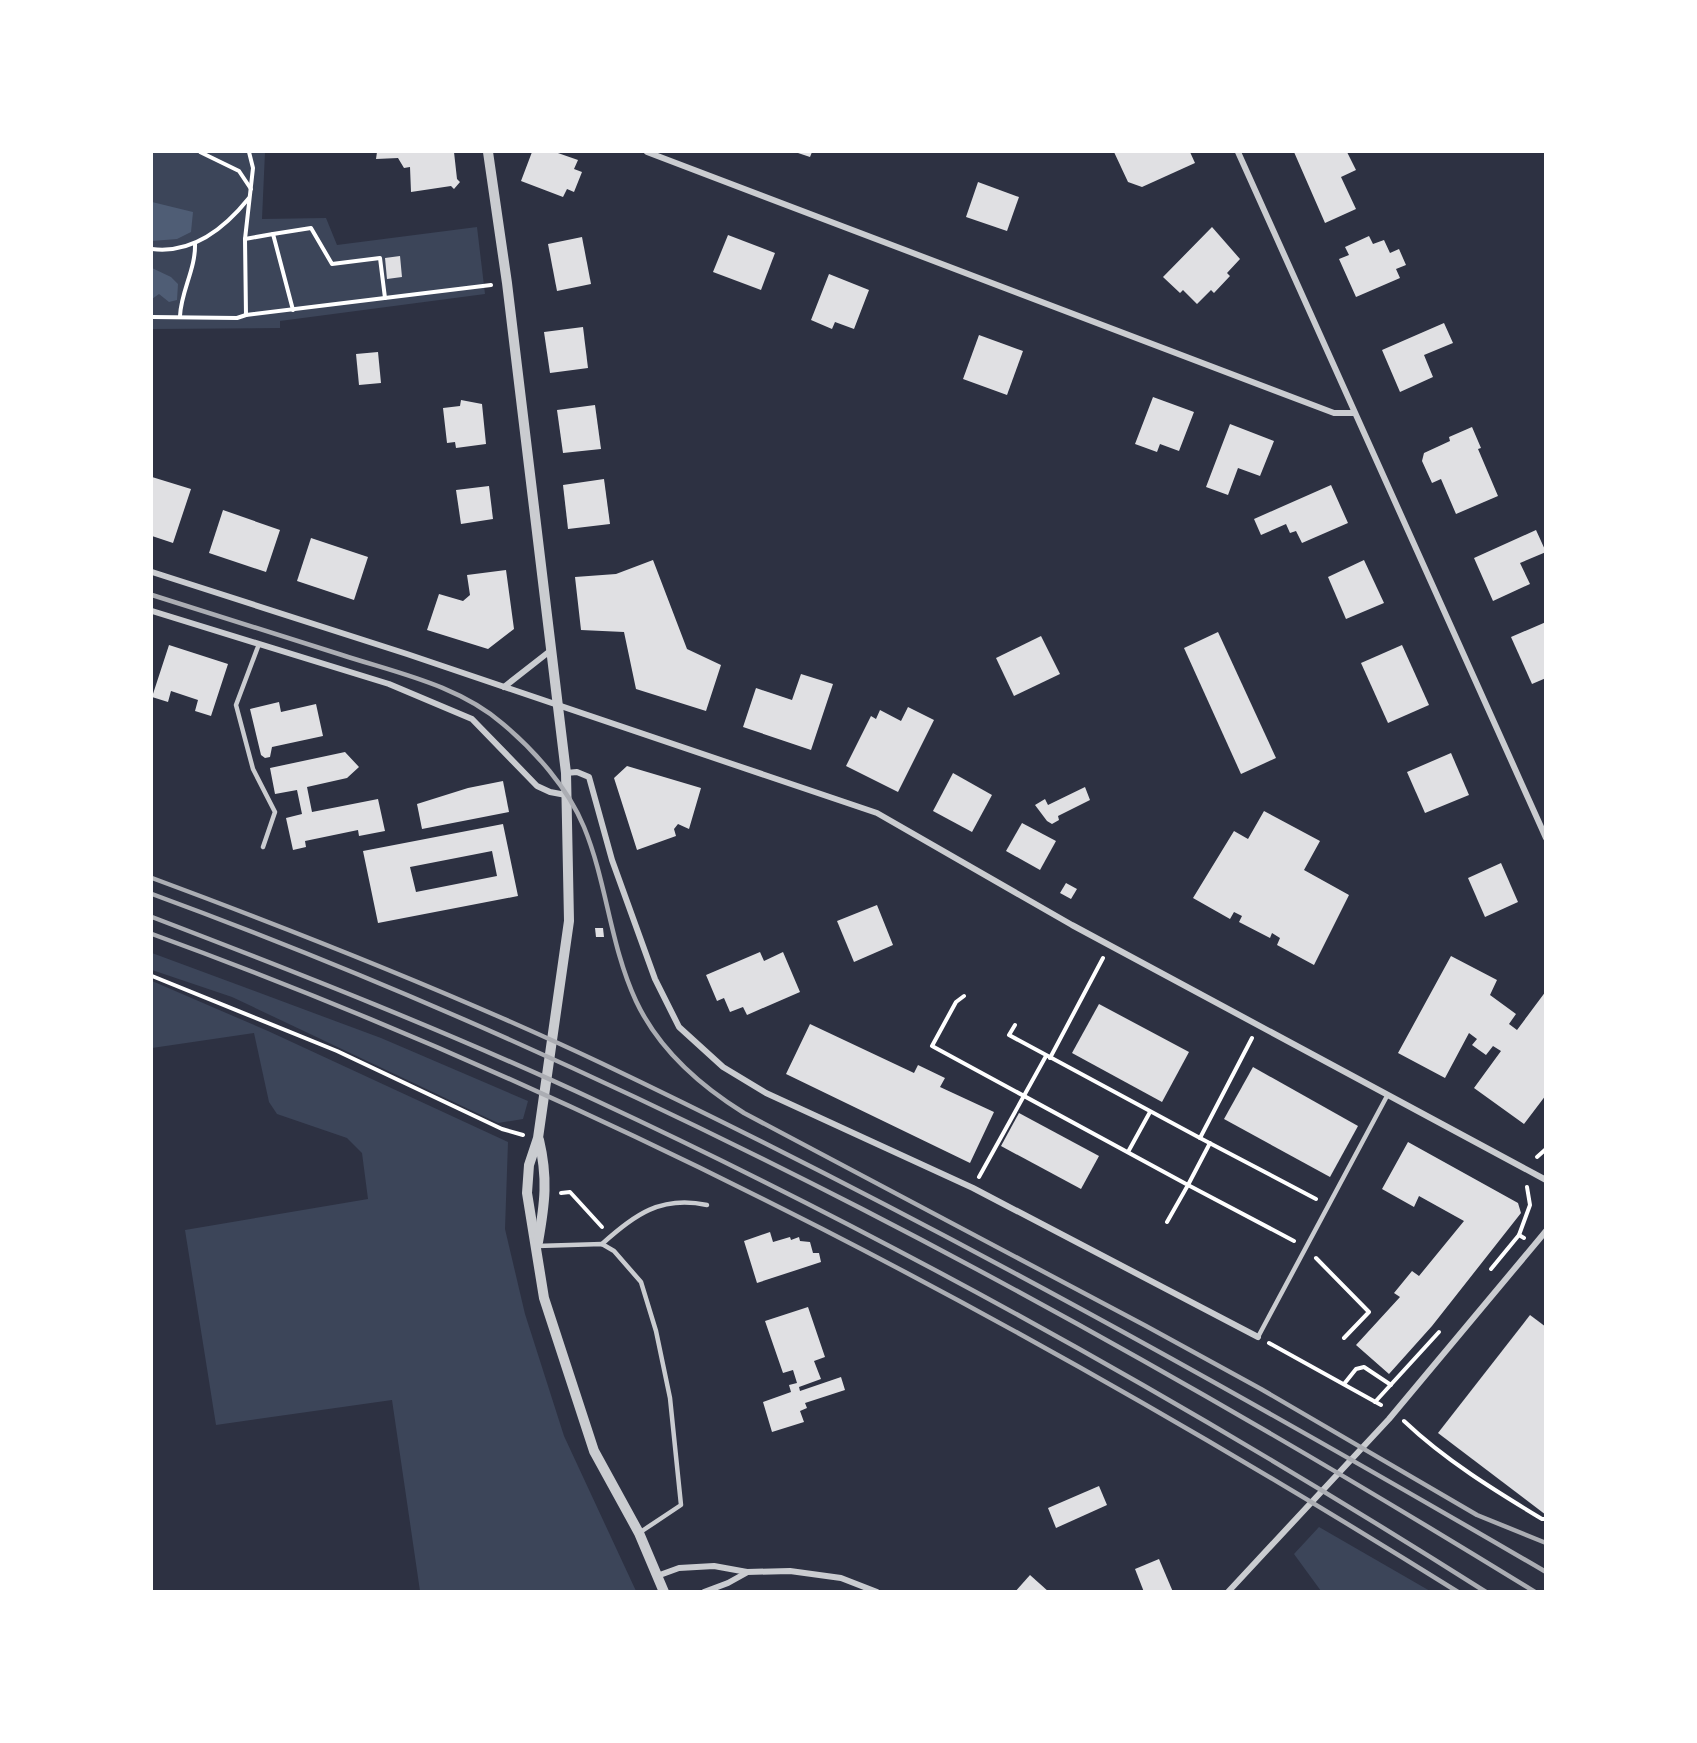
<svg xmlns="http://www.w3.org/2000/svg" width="1697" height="1743" viewBox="0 0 1697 1743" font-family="Raleway,sans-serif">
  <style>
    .green { fill: #3c4559 }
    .water { fill: #4f5d75 }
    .building { fill: #e0e0e3; fill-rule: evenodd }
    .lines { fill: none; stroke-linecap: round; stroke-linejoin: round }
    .path { stroke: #fff; stroke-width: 4 }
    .service { stroke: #caccd0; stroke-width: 4.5 }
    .minor { stroke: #caccd0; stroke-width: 6 }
    .tertiary { stroke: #caccd0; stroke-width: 10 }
    .rail { stroke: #abadb3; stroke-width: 4.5 }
  </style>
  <rect width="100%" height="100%" fill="#2d3142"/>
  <g class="green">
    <polygon points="152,152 265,152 262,219 326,218 337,245 477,227 485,294 280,321 280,328 152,329"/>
    <polygon points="152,953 381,1038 528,1101 523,1119 498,1123 232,997 152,970"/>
    <polygon points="152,981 268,1031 508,1142 505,1229 525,1314 564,1436 636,1591 420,1591 392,1400 216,1425 185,1230 368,1199 362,1153 347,1138 277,1114 269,1102 254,1033 152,1048"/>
    <polygon points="1319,1527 1430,1591 1321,1591 1294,1554"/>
  </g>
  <g class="water">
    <polygon points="152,202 193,212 191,232 177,239 152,241"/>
    <polygon points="152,268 171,277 178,284 177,300 169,302 159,294 152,299"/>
  </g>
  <g class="building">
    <polygon points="377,152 454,152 457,179 460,182 454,189 451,186 411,192 410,167 404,168 398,158 376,159"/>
    <polygon points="532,152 555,152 578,160 574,169 582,172 574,192 567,189 563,197 521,181"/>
    <polygon points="795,152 812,152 810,157"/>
    <polygon points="1114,152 1190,152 1195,163 1142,187 1128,182"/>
    <polygon points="1294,152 1347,152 1356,170 1341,177 1356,209 1325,223"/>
    <polygon points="978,182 1019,197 1007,231 966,217"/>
    <polygon points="1212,227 1240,259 1227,273 1230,276 1214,293 1211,290 1197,304 1183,290 1180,293 1163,277"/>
    <polygon points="728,235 775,253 761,290 713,272"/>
    <polygon points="1369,236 1373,244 1384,240 1390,253 1399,249 1406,265 1396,269 1400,278 1356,297 1339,259 1349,255 1345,247"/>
    <polygon points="582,237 591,284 557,291 548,244"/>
    <polygon points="400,256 402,277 387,279 385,258"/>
    <polygon points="829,274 869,290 854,329 835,322 832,329 811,320"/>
    <polygon points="1444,323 1453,343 1424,355 1433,377 1400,392 1382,350"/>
    <polygon points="583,327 588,368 550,373 544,332"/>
    <polygon points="979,335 1023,351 1007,395 963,379"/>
    <polygon points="378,352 381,383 359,385 356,354"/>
    <polygon points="1153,397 1194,412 1179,451 1160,444 1157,452 1135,444"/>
    <polygon points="461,400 482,404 486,444 456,448 455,442 447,443 443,408 460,406"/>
    <polygon points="595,405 601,449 563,453 557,410"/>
    <polygon points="1230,424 1274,441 1260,476 1238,468 1228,495 1206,487"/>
    <polygon points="1472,427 1481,448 1478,449 1498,496 1456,514 1441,479 1432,483 1422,461 1424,453 1450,441 1449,437"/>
    <polygon points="152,477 191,489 173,543 152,536"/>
    <polygon points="604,479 610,524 568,529 563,485"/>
    <polygon points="1331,485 1348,523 1302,543 1296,531 1290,533 1286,524 1261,535 1254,519"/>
    <polygon points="489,486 493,519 461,524 456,490"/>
    <polygon points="223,510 280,530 266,572 209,553"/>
    <polygon points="1536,530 1546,552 1520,563 1530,584 1493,601 1474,558"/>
    <polygon points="311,538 368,557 354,600 297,581"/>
    <polygon points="653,560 687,649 721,665 706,711 636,689 624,632 581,630 575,577 616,574"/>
    <polygon points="1364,560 1384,603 1346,619 1328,577"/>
    <polygon points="506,570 514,629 488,649 427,630 439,594 463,601 470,595 467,575"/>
    <polygon points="1546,622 1546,678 1532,684 1511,637"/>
    <polygon points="1218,632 1276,758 1241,774 1184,648"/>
    <polygon points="1041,636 1060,674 1014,696 996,658"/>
    <polygon points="169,645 228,664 211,716 195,711 198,700 171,691 168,702 152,697"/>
    <polygon points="1402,645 1429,705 1388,723 1361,663"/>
    <polygon points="801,674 833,684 811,750 743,727 756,688 792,700"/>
    <polygon points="279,702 281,712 316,704 323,736 272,747 270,757 265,758 261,755 250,709"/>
    <polygon points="908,707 934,720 898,792 846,766 871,716 876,719 880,710 901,721"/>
    <polygon points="345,752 359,767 347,778 307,787 312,812 378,799 385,831 359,836 358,830 305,841 306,847 293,850 286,818 302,814 297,790 275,794 270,768"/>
    <polygon points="1451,753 1469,795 1425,813 1407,772"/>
    <polygon points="627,766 701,788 689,829 678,824 674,829 676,836 637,850 614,778"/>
    <polygon points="953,773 992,795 972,832 933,811"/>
    <polygon points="503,781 509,812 422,829 417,804 468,788"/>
    <polygon points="1085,787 1090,800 1058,816 1059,820 1052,824 1047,821 1035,805 1045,799 1048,805"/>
    <polygon points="1264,811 1320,841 1304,870 1349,895 1314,965 1277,945 1280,938 1272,933 1270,938 1239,922 1242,916 1234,912 1230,919 1193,898 1234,831 1248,839"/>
    <polygon points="1022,823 1056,841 1040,870 1006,851"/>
    <path d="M503,824L518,896L378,923L363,851ZM492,851L497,876L416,892L410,867Z"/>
    <polygon points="1501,863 1518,902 1485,917 1468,878"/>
    <polygon points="1066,883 1077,889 1071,899 1060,893"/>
    <polygon points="877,905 893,945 854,962 837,921"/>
    <polygon points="595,928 603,928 604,937 596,937"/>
    <polygon points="760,952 764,961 783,952 800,992 747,1015 743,1007 730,1012 724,998 717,1001 706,975"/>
    <polygon points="1451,956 1497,980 1490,995 1516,1014 1509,1024 1517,1030 1546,991 1546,1095 1524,1124 1474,1088 1501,1051 1493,1046 1486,1055 1472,1045 1477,1039 1469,1033 1445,1078 1398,1053"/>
    <polygon points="1099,1004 1189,1052 1162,1102 1072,1053"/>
    <polygon points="810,1024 914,1073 918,1065 945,1078 940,1087 994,1112 970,1163 786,1074"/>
    <polygon points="1253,1067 1358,1126 1330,1177 1224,1119"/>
    <polygon points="1019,1113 1099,1156 1081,1189 1001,1146"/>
    <polygon points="1408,1142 1518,1203 1521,1213 1432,1326 1389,1374 1356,1345 1400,1297 1394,1293 1412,1271 1419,1276 1464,1221 1419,1196 1414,1207 1382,1189"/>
    <polygon points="770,1232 773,1242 790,1237 791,1240 799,1237 800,1241 810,1242 813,1253 819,1253 821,1262 757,1283 744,1241"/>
    <polygon points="808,1307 825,1357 814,1361 821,1379 799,1387 800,1391 841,1377 845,1390 805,1403 807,1408 800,1411 804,1422 772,1432 763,1402 791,1392 789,1385 797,1383 793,1370 783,1373 765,1321"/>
    <polygon points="1530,1315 1546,1327 1546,1515 1438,1433"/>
    <polygon points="1099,1486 1107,1505 1056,1528 1048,1508"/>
    <polygon points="1159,1559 1173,1592 1144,1592 1135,1569"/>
    <polygon points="1030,1575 1049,1592 1015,1592"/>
  </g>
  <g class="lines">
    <g class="path">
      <polyline points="200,152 239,171 251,189"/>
      <polyline points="273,234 311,228 332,264 380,258 385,298"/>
      <polyline points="245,239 273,234 293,310"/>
      <path d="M152,249C192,254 225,228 249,198"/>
      <polyline points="246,315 491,285"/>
      <path d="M180,316C181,291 196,269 195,243"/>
      <polyline points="152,317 237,318 246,315 245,239 253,168 249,152"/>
      <polyline points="152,976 337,1051 502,1129 523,1135"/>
      <polyline points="964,996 956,1002 932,1046 1188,1185 1167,1222"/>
      <polyline points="1015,1025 1009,1035 1200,1138 1252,1038"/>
      <polyline points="1050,1058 1103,958"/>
      <polyline points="1200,1138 1316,1199"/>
      <polyline points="1210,1143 1188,1185 1294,1241"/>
      <polyline points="1128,1152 1150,1112"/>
      <polyline points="1537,1157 1546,1149"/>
      <polyline points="979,1177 1046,1056"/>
      <polyline points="561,1193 570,1192 602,1227"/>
      <polyline points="1519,1235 1530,1205 1527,1187"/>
      <polyline points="1316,1258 1369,1312 1344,1338"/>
      <polyline points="1491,1269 1519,1235 1524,1238"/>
      <polyline points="1269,1343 1381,1405"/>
      <polyline points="1344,1384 1356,1369 1364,1367 1391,1385"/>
      <polyline points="1375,1402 1439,1332"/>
      <path d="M1404,1421C1445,1460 1494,1490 1542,1519H1546"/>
    </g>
    <g class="service">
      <polyline points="259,644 236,705 253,769 275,812 263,847"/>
      <path d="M602,1244C634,1215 661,1195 707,1205"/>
      <polyline points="537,1246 602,1244 614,1251 641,1282 656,1331 670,1398 681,1505 639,1533"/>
      <polyline points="1258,1337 1387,1096"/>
    </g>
    <g class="minor">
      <polyline points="647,152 1334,413 1354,413"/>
      <polyline points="1238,152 1546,838"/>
      <polyline points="152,572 407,654 877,813 1072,925 1546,1180"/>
      <polyline points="152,611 389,684 472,719 537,786 550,792 566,795"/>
      <polyline points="504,687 550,651"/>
      <polyline points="566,773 577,772 589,777 612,860 655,979 679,1027 723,1067 766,1093 973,1188 1258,1337"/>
      <polyline points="657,1576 679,1568 714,1566 747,1572 790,1571 841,1578 877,1592"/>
      <polyline points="704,1592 728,1583 746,1573"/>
      <polyline points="1228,1592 1389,1419 1546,1231"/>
    </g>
    <g class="tertiary">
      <polyline points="488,152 507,283 566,773 569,921 538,1138 529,1165 527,1193 544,1298 594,1451 639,1533 664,1592"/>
      <path d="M538,1242C545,1203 548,1178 539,1140"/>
    </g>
    <g class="rail">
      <path d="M152,595C215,615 278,635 342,655C397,673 458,685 503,724C535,751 568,788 584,827C607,883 610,945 636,1001C659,1050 699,1085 744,1113L1146,1326L1261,1389L1477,1515L1546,1543"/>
      <path d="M152,878C303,934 455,994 601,1063C924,1217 1237,1392 1546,1572"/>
      <path d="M152,894C637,1072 1095,1321 1535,1592"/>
      <path d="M152,917C301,974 451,1033 597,1101C904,1244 1200,1411 1486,1592"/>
      <path d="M152,934C611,1101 1043,1333 1458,1592"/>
    </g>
  </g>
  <rect width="1697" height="1743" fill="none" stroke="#ffffff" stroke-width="306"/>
</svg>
